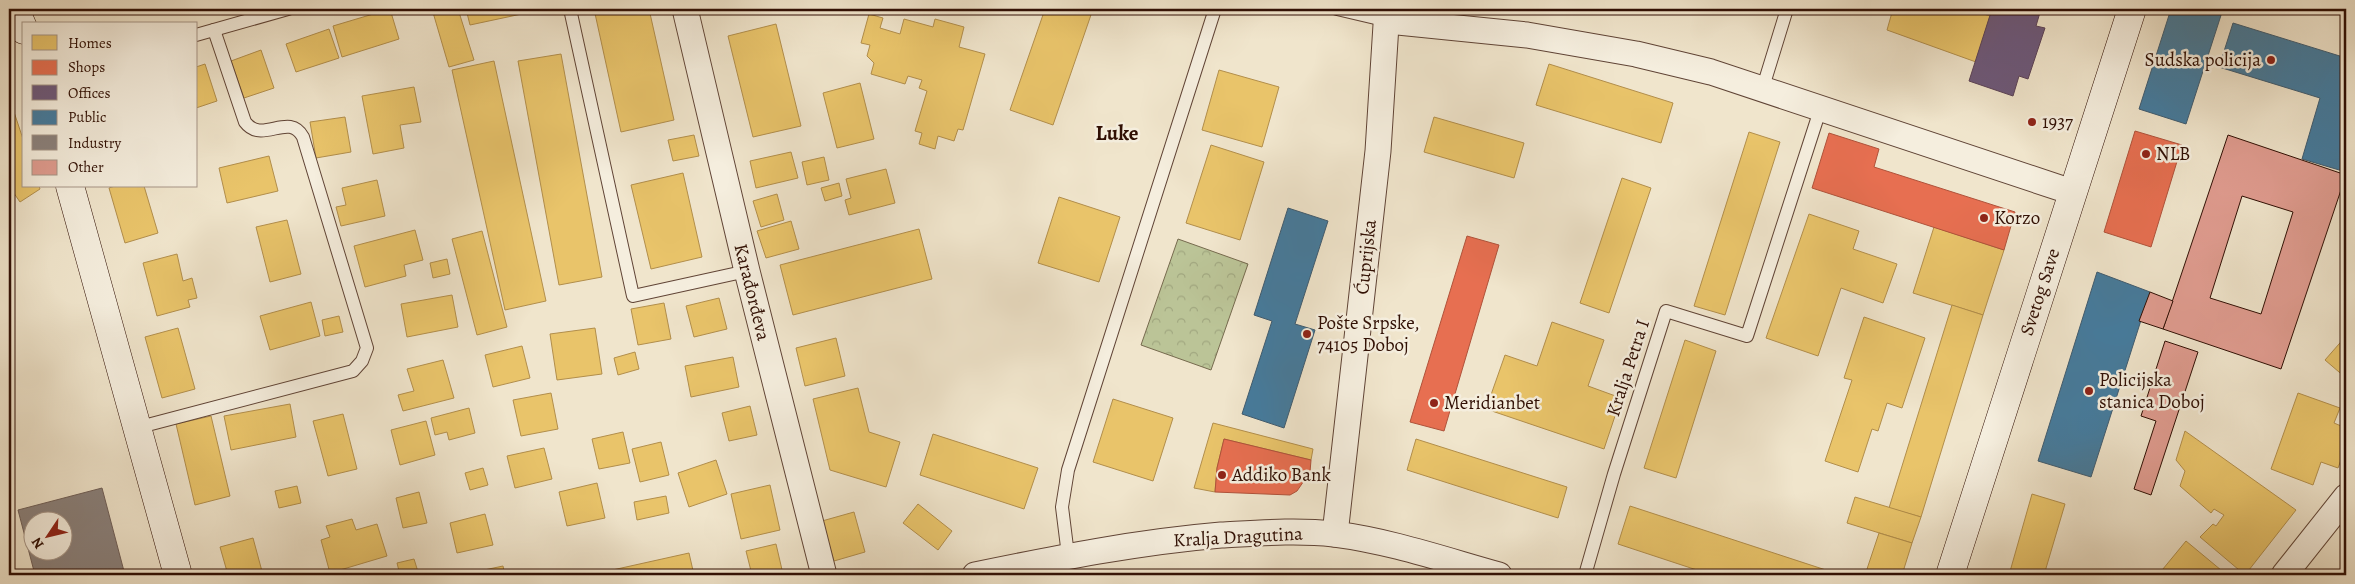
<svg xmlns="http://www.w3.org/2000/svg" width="2355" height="584" viewBox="0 0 2355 584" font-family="Alegreya,serif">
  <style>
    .park { fill: url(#park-crowns); stroke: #766a4e }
    .homes { fill: #e9c46a; stroke: #b28e4b }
    .shops { fill: #e76f51; stroke: #b0523a }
    .offices { fill: #6d597a; stroke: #5b4357 }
    .public { fill: #457b9d; stroke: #3f5b6f }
    .industry { fill: #8a817c; stroke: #6f5f58; fill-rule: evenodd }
    .building { fill: #e09c90; stroke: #300f04; fill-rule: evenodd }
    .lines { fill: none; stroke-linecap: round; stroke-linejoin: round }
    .lane-casing { stroke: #604436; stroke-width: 14 }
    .street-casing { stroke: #604436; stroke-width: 27 }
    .secondary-casing { stroke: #300f04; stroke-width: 29 }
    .lane { stroke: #f5eede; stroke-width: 12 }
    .street { stroke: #f5eede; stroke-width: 25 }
    .secondary { stroke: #f5eede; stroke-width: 28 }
    .poi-dot { fill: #8f2418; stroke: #f5eede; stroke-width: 2 }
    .labels { text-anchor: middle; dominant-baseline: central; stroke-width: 5; stroke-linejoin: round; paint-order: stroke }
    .poi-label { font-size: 19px; fill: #300f04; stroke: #f5eede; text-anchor: start }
    .street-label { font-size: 19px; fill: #300f04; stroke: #f5eede }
    .quarter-label { font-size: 21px; font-weight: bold; fill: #300f04; stroke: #f5eede }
  </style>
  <defs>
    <pattern id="park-crowns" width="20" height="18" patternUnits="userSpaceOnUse" patternTransform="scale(1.25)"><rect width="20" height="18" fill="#bbc497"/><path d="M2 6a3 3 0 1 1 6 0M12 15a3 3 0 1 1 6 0" fill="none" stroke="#a1a780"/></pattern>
  </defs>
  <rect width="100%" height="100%" fill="#f0e5cc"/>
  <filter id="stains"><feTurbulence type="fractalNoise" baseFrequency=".004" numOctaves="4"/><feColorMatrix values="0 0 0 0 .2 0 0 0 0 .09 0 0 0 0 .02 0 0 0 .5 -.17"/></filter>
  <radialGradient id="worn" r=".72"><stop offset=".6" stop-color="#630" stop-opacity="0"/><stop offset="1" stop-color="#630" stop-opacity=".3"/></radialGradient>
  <polygon class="park" points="1178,239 1248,264 1211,370 1141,345"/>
  <g class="homes">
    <polygon points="390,9 399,39 342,57 333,26"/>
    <polygon points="432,9 458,9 474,60 449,67"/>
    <polygon points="466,9 545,9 470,25"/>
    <polygon points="594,9 649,9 674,120 621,132"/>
    <polygon points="1045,9 1093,9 1053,125 1010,110"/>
    <polygon points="1893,9 1968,9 1990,16 1976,62 1887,30"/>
    <polygon points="869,14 883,18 880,28 900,34 904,19 933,27 935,19 964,27 959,47 985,54 963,130 958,129 954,141 938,136 935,149 919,144 922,133 915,131 927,91 919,88 922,80 908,76 905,84 871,74 874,63 867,56 870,45 861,43"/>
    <polygon points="776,24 801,126 753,137 728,36"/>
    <polygon points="329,29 339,58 296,72 286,44"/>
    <polygon points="261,50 274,88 244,98 231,61"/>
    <polygon points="561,54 602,277 559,285 518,61"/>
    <polygon points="494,61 546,301 505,310 452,70"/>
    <polygon points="205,64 217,101 196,108 196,67"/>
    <polygon points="1549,64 1673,103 1661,143 1536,105"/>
    <polygon points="1219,70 1279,87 1262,147 1202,130"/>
    <polygon points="860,83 874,139 837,148 823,93"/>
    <polygon points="414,87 421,122 400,125 404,148 373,154 362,96"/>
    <polygon points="9,97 24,142 24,186 39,186 40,189 20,202 9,186"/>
    <polygon points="345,117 351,152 316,158 310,122"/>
    <polygon points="1434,117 1524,143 1514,178 1424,152"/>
    <polygon points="1749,132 1780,142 1725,315 1694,306"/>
    <polygon points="694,135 699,156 673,161 668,140"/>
    <polygon points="1211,145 1264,162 1240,240 1186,223"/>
    <polygon points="791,152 798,178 756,188 750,161"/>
    <polygon points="269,156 278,191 227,203 219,168"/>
    <polygon points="824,157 829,180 807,185 802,162"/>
    <polygon points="886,169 895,203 849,215 845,200 851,198 846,179"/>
    <polygon points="683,173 702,257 651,269 631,185"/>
    <polygon points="1622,178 1651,188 1609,313 1580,303"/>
    <polygon points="377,180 385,216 341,226 336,207 346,205 342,188"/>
    <polygon points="839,183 842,196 825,201 821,188"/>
    <polygon points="115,186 144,186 158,233 125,243 109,188"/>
    <polygon points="777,194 784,220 761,227 753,201"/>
    <polygon points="1059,197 1120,217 1099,282 1038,263"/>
    <polygon points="1809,214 1859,231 1853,249 1897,264 1883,303 1841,288 1818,356 1766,338"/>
    <polygon points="287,220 301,274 270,282 256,227"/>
    <polygon points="791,221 799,249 766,258 757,231"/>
    <polygon points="1934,227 2004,250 1983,315 1913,293"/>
    <polygon points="919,229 932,279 793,315 780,265"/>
    <polygon points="415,230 423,260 404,265 406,276 365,287 354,246"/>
    <polygon points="482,231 507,327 477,335 452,239"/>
    <polygon points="177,254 183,281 192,278 197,298 188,300 190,307 157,316 143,263"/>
    <polygon points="447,259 450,274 433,278 430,263"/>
    <polygon points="452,295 458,327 407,337 401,304"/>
    <polygon points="719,298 727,329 694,337 686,306"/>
    <polygon points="311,302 320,336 270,350 260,316"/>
    <polygon points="664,303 671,339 638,345 631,309"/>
    <polygon points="1952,305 1983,315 1921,517 1889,508"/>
    <polygon points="339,316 343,332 325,336 322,320"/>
    <polygon points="1864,317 1925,338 1902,408 1887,403 1878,431 1872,429 1858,472 1825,461 1852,380 1844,378"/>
    <polygon points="1552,322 1604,340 1588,386 1621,398 1604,449 1486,409 1505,355 1537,366"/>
    <polygon points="178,328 195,389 162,398 145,337"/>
    <polygon points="595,328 602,374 557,380 550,334"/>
    <polygon points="2346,336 2346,378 2325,360"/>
    <polygon points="836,338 845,376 805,386 796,348"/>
    <polygon points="1685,340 1716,351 1676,478 1644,468"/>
    <polygon points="522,346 530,378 493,387 485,355"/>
    <polygon points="635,352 639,369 618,375 614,358"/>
    <polygon points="733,357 739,387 691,397 685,366"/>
    <polygon points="443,360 454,398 403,411 398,395 414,391 407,369"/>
    <polygon points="858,388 869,432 900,442 886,487 830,470 813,399"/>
    <polygon points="551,393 558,429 521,436 513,400"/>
    <polygon points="2298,393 2340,408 2334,423 2346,428 2346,447 2338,468 2321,462 2313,485 2271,469"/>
    <polygon points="1113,399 1173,418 1153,481 1093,462"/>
    <polygon points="290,404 296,437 231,450 224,416"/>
    <polygon points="750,406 757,435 729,441 722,413"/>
    <polygon points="469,408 475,433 449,440 447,432 435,435 431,418"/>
    <polygon points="343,414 357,469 328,476 313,421"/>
    <polygon points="211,416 230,496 195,505 176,424"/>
    <polygon points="426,421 435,455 400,465 391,430"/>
    <polygon points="1213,423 1313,449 1311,460 1224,439 1217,468 1215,492 1194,488"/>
    <polygon points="2185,431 2296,510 2245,575 2200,537 2213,524 2216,526 2224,515 2214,509 2211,513 2180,486 2185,471 2176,460"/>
    <polygon points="623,432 630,463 599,469 592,439"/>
    <polygon points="933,434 1038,468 1024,509 920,475"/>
    <polygon points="1416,439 1567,487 1558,518 1407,470"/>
    <polygon points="661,442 669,475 640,482 632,449"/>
    <polygon points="544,448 552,479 515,488 507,456"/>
    <polygon points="716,460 727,494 689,507 678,473"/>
    <polygon points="483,468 488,485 470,490 465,473"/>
    <polygon points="597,483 605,518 567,526 559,492"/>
    <polygon points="770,485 780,530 741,539 731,494"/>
    <polygon points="297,486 301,503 279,508 275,491"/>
    <polygon points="419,492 427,523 403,528 396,498"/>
    <polygon points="2032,494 2065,504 2044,575 2009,575"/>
    <polygon points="666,496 669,513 637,520 634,502"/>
    <polygon points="1855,497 1921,517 1912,543 1847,523"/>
    <polygon points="918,504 952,531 938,550 903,523"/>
    <polygon points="1630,506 1835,573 1834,575 1712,575 1618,544"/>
    <polygon points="854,512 865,552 834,561 822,521"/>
    <polygon points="485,514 493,545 457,553 450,523"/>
    <polygon points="352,519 356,530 377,524 387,556 330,573 321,540 330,537 326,526"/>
    <polygon points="1879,533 1912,543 1902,575 1865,575"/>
    <polygon points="253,538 263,575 228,575 220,547"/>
    <polygon points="2186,541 2227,575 2158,575"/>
    <polygon points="776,544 783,574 752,575 746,551"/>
    <polygon points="689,553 694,575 590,575"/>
    <polygon points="414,559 419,575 400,575 397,563"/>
    <polygon points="503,566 505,575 470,575 470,573"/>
  </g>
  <g class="shops">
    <polygon points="2135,131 2182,145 2151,247 2104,232"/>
    <polygon points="1829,133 1879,149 1874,167 2015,212 2004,250 1812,188"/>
    <polygon points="1467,236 1499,245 1444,431 1410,422"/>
    <polygon points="1224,439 1311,460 1310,472 1297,491 1290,495 1215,492 1217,468"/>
  </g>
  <polygon class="offices" points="1992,9 2041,9 2036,26 2045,28 2028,79 2019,76 2013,96 1969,81"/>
  <g class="public">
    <polygon points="2171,9 2223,9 2186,124 2139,109"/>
    <polygon points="2233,23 2343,57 2345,50 2346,51 2346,172 2302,159 2320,98 2219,67"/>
    <polygon points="1288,208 1328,221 1295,324 1315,330 1284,428 1242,414 1272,321 1254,315"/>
    <polygon points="2097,272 2150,292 2091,477 2038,461"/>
  </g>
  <path class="industry" d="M102,488L125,575H35L18,510ZM32,522H62V552H32Z"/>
  <g class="building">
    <path d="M2228,135L2346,175L2281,369L2163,329ZM2242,196L2293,212L2261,314L2210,298Z"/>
    <polygon points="2150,292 2173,301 2163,329 2139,321"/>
    <polygon points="2165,341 2198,352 2151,495 2134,489 2156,421 2141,416"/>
  </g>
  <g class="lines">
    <defs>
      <g id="lane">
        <polyline points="570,9 633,296 747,271"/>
        <polyline points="1337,9 1388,21"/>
        <polyline points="196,35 288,9"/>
        <polyline points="1763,87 1787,9"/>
        <path d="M136,428L353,371L362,361L367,348L303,137C289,111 262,145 245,122L214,30"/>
        <polyline points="1068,555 1062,507 1068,470 1215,9"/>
        <polyline points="1585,575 1614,474 1666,311 1747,336 1821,107"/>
      </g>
      <g id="street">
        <polyline points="685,9 747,271 824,575"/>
        <polyline points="1388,21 1527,35 1636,54 1711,72 2072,192"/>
        <polyline points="1335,534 1378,151 1387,9"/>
        <path d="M975,575C1057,558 1138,542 1221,535C1259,533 1297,530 1334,534C1390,541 1445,560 1499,575"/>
        <polyline points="2284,575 2346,497"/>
      </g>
      <g id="secondary">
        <polyline points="15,9 24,30"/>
        <polyline points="70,186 178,575"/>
        <polyline points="1950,575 2132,9"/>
      </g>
    </defs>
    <use href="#lane" class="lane-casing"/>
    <use href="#street" class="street-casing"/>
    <use href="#secondary" class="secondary-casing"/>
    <use href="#lane" class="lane"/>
    <use href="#street" class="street"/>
    <use href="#secondary" class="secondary"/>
  </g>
  <g class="poi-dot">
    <circle cx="2271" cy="60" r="5"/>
    <circle cx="2032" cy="122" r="5"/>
    <circle cx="2146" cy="154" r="5"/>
    <circle cx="1984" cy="218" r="5"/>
    <circle cx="1307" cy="334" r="5"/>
    <circle cx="2089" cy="391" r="5"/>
    <circle cx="1434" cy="403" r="5"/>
    <circle cx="1222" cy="475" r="5"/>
  </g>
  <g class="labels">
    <g class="poi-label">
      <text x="2261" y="60" text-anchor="end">Sudska policija</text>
      <text x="2042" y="122">1937</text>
      <text x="2156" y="154">NLB</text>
      <text x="1994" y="218">Korzo</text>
      <text x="1317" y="323">Pošte Srpske,<tspan x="1317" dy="22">74105 Doboj</tspan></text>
      <text x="2099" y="380">Policijska<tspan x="2099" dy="22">stanica Doboj</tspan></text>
      <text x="1444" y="403">Meridianbet</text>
      <text x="1232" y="475">Addiko Bank</text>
    </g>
    <g class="street-label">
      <text transform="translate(1366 257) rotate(-84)">Ćuprijska</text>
      <text transform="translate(752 292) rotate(76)">Karađorđeva</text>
      <text transform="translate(2040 292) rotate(-72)">Svetog Save</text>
      <text transform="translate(1628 368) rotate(-72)">Kralja Petra I</text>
      <text transform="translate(1238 537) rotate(-3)">Kralja Dragutina</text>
    </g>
    <g class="quarter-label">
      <text x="1117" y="133">Luke</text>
    </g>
  </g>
  <rect width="2355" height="584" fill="none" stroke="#f0e5cc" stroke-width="30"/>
  <rect x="10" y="10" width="2335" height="564" fill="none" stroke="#300f04" stroke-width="2.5"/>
  <rect x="15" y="15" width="2325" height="554" fill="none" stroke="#300f04"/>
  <rect x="22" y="22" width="175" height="165" fill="#f5eede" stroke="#a69587"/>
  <rect x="32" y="35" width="25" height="15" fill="#e9c46a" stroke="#a69587"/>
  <text x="68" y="48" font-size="15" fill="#300f04">Homes</text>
  <rect x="32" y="60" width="25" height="15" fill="#e76f51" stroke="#a69587"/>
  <text x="68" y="72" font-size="15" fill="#300f04">Shops</text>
  <rect x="32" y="85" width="25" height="15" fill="#6d597a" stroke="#a69587"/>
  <text x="68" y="98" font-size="15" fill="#300f04">Offices</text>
  <rect x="32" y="110" width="25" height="15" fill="#457b9d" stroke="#a69587"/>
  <text x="68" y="122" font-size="15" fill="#300f04">Public</text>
  <rect x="32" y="135" width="25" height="15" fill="#8a817c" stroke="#a69587"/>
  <text x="68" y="148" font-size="15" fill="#300f04">Industry</text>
  <rect x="32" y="160" width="25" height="15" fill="#e09c90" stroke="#a69587"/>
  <text x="68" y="172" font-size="15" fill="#300f04">Other</text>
  <g transform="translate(48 536) rotate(235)"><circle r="24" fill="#f5eede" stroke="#a69587"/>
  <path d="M0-4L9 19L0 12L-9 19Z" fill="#8f2418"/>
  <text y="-8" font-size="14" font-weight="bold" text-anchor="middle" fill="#300f04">N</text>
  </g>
  <rect width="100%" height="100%" filter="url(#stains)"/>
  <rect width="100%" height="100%" fill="url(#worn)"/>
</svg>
